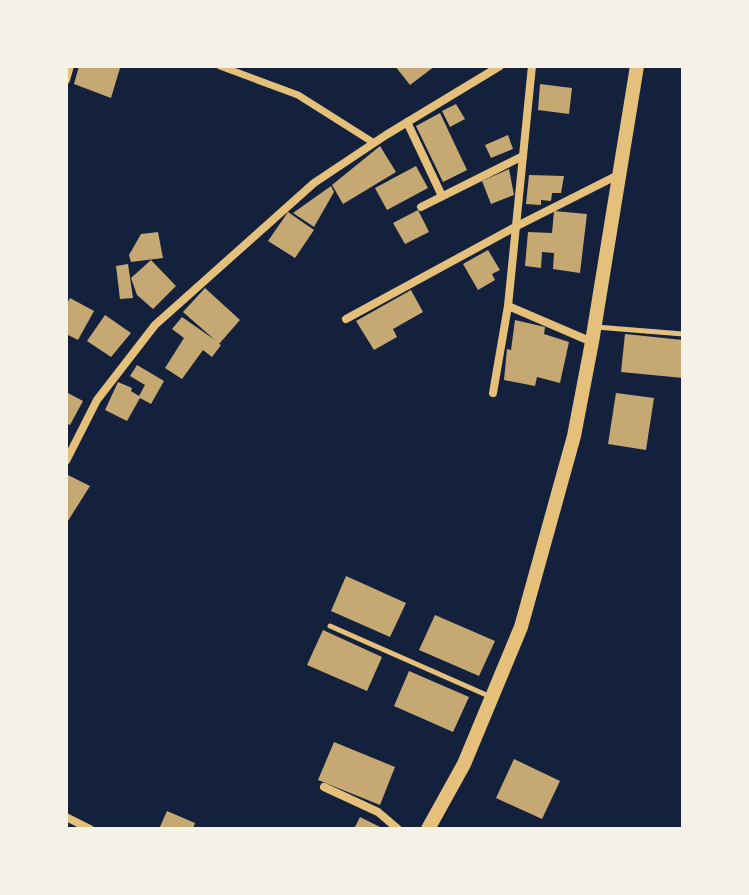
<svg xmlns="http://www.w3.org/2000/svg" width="749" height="895" viewBox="0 0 749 895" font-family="'Fira Sans',sans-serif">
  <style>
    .building { fill: #c6a872 }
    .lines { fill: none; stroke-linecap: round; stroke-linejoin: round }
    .service { stroke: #e5c07b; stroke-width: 5 }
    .pedestrian { stroke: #e5c07b; stroke-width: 7 }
    .minor { stroke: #e5c07b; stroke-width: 8 }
    .secondary { stroke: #e5c07b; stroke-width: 14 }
  </style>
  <rect width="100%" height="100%" fill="#14213d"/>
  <g class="building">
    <polygon points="79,66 120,68 111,98 74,84"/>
    <polygon points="395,66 435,66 410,85"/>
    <polygon points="540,84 572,88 569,114 538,110"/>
    <polygon points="456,104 465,119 450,127 442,111"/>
    <polygon points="440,113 467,170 443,182 416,126"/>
    <polygon points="508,135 513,149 491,158 485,145"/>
    <polygon points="380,146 396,172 343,204 332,185"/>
    <polygon points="416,166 428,188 387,210 375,188"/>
    <polygon points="509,169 514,195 491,204 482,181"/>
    <polygon points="529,175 564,176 561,193 552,193 551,201 541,200 541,205 526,204"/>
    <polygon points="331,186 334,192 314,227 293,213"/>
    <polygon points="418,210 429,232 405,244 393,223"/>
    <polygon points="554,211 587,214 580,273 553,269 554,253 542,252 541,268 525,266 528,232 552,233"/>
    <polygon points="288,212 314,230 295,258 268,241"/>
    <polygon points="158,232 163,258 131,262 129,255 141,234"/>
    <polygon points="488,250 500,270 492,274 495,280 478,290 463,264"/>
    <polygon points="151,260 176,286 153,309 137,295 131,278"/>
    <polygon points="128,264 133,298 120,299 116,266"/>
    <polygon points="205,288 240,320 219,344 221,345 212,357 203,350 182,379 165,368 184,338 172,329 182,317 215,340 183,312"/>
    <polygon points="411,290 423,312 393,329 397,337 374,350 356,321"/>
    <polygon points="70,298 94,311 78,340 66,334 66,305"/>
    <polygon points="105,315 131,333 111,357 87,341"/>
    <polygon points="515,320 545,327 544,334 569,342 560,383 537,377 535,386 504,380 507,349 511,350"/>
    <polygon points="625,334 683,340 683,378 621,372"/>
    <polygon points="137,365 164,381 151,404 140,398 127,421 105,410 118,382 132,388 131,391 139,396 145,385 130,376"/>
    <polygon points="66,392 83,401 70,425 66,423"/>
    <polygon points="616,393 654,398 646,450 608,444"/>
    <polygon points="68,475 90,486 66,524 66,480"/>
    <polygon points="346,576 406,603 390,637 331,611"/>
    <polygon points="435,615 495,641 479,676 419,650"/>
    <polygon points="323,630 382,657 367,691 307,665"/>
    <polygon points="409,671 469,697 453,732 394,706"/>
    <polygon points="334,742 395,767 380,805 318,780"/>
    <polygon points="514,759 560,781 542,819 496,798"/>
    <polygon points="167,811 195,823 193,829 159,829"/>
    <polygon points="360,817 384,829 354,829"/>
  </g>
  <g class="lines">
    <g class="service">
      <polyline points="596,327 683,334"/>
      <polyline points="330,626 491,697"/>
    </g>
    <polyline class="pedestrian" points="220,66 298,95 374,143"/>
    <g class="minor">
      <polyline points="66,80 70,66"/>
      <polyline points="407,122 442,196"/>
      <polyline points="421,207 523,156"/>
      <polyline points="508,306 592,342"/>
      <polyline points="346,319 517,226 618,175"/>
      <polyline points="493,393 508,306 532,66"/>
      <polyline points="66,461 97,400 155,325 314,183 386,135 500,66"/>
      <polyline points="324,787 378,812 398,829"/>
      <polyline points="66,817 90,829"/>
    </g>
    <polyline class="secondary" points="428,829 464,764 521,627 574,436 592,342 637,66"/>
  </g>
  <rect width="749" height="895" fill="none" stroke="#f6f1e7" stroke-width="136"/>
</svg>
